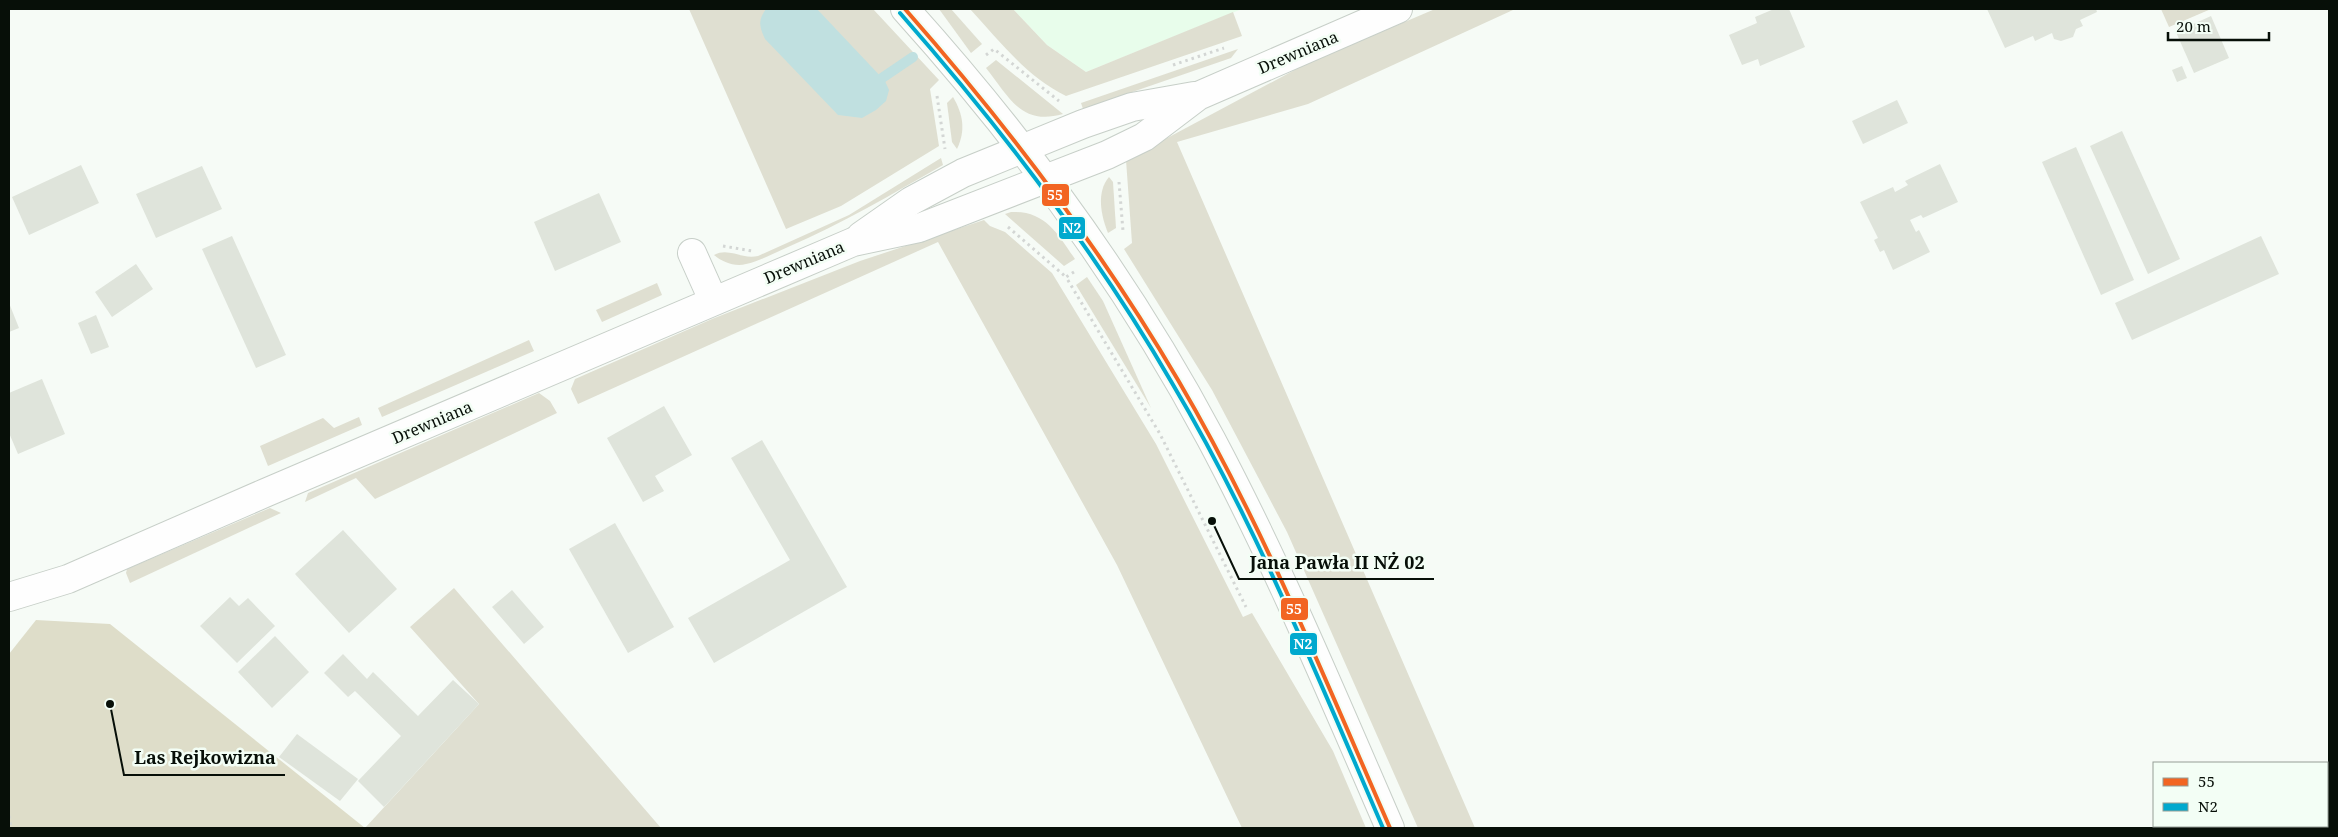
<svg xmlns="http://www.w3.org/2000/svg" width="2338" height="837" viewBox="0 0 2338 837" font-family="'Noto Serif',serif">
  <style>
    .built { fill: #e8fdeb }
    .green { fill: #dfdfd1 }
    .forest { fill: #deddc9 }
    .water { fill: #c0e0e0 }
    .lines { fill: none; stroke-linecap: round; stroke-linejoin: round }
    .stream { stroke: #c0e0e0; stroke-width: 10 }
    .building { fill: #dfe4db }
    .minor-casing { stroke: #c7cfc8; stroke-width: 30 }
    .path { stroke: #d3d6d4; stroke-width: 3; stroke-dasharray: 2.5 4; stroke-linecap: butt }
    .minor { stroke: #fefefe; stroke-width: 28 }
    .bus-1-casing { stroke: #f3fef5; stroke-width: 8 }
    .bus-2-casing { stroke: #f3fef5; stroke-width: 8 }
    .bus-1 { stroke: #f26522; stroke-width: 4 }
    .bus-2 { stroke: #00a9ce; stroke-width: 4 }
    .labels { text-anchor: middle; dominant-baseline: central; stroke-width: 5; stroke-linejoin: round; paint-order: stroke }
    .street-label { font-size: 16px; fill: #070f08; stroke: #f3fef5 }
    .leader { fill: none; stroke: #070f08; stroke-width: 2 }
    .callout-dot { fill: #070f08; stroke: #f3fef5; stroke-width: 2 }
    .callout-label { font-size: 18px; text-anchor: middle; font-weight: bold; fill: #070f08; stroke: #f3fef5; stroke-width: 5; stroke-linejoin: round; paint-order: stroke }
    .line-badge { stroke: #f3fef5; stroke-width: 2 }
    .badge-label { font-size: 14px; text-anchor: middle; font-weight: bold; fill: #fff }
  </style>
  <rect width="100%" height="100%" fill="#f6fbf6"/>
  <polygon class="built" points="1013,9 1242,9 1086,72 1047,45"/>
  <g class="green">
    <polygon points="689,9 873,9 939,80 930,89 939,146 841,206 786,229"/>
    <polygon points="939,9 951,9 982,44 971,53"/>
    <path d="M970,9H1013L1047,45L1086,72L1233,12L1242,36L1066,96C1026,77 999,40 970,9Z"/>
    <polygon points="1435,9 1513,10 1308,104 1177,142 1475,828 1418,828 1287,532 1212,390 1124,249 1132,243 1126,160 1304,65"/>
    <polygon points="2161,9 2211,9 2169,27"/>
    <polygon points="1238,49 1231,58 1083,109 1081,103"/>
    <path d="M996,60L1063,114C1021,126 1009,97 986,68Z"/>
    <path d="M953,97C963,114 966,130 957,149L952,142L947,103Z"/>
    <path d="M941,158L943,165C892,194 842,224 788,247C774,253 760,261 746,264C735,267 722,262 714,255C729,247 742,260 758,256L849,215Z"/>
    <path d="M1109,177L1113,182L1116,228L1108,233C1101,216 1096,192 1109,177Z"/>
    <path d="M1011,212C1045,210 1058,234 1075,259L1064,266L1005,214Z"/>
    <polygon points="984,220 990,226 1005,232 1052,273 1156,444 1243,617 1252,613 1333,751 1366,828 1242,828 1117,565 938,242 578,404 571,389 575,379 712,319 860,261"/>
    <polygon points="1087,277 1103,301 1151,408 1076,285"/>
    <polygon points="657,283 662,295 602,322 596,310"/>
    <polygon points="529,340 534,351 382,417 378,408"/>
    <polygon points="539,393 550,401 557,413 375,499 356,478 305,502 308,493"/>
    <polygon points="359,417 362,425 268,466 260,446 323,418 334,428"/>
    <polygon points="270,508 281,513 130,583 126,573 127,569"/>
    <polygon points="454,588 661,828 365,828 479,704 410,627"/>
  </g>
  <polygon class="forest" points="36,620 110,624 365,828 9,828 9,654"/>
  <path class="water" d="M766,9H817L885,81L889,90L886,101L876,110L862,118L838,115L765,39C759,26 758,20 766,9Z"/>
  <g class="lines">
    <polyline class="stream" points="882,78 913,57"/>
  </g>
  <g class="building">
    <polygon points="1774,9 1789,9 1805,47 1760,66 1758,59 1742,65 1729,35 1757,23 1755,17"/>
    <polygon points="1987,9 2096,9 2097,12 2080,20 2083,26 2076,29 2073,37 2061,41 2054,39 2052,33 2035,41 2033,36 2005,48"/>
    <polygon points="2211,16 2229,58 2194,73 2176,32"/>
    <polygon points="2182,66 2187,78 2177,82 2172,70"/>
    <polygon points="1897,100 1908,123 1863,144 1852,121"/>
    <polygon points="2122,131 2180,259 2148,274 2090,146"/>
    <polygon points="2076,147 2134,280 2101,295 2042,162"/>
    <polygon points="1940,164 1958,202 1923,218 1921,215 1910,220 1916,232 1919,230 1930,252 1893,270 1884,250 1880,252 1874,240 1878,238 1860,202 1893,187 1895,192 1908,185 1905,181"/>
    <polygon points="81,165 99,203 29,235 12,197"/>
    <polygon points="202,166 222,209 156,238 136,194"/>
    <polygon points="599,193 621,242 555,271 534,222"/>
    <polygon points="232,236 286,355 256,368 202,249"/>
    <polygon points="2261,236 2279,274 2132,340 2115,303"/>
    <polygon points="136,264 153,289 112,317 95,292"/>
    <polygon points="9,303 19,328 9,332"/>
    <polygon points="96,315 109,347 91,354 78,323"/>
    <polygon points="42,379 65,434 18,454 9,433 9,393"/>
    <polygon points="664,406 692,455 655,476 664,491 643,502 607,438"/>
    <polygon points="762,440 847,587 714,663 688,618 790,560 731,458"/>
    <polygon points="615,523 674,627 628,653 569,549"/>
    <polygon points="343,530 397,589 349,633 295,574"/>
    <polygon points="512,590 544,627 524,644 492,607"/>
    <polygon points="230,597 239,606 248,598 275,626 237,663 200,626"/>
    <polygon points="275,636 309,672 272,708 238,672"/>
    <polygon points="343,654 367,679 373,672 418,716 453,680 479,704 384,807 358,781 401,736 355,691 348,697 324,673"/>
    <polygon points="297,734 358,779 340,801 279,757"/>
  </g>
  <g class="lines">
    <defs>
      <g id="minor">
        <path d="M905,9C1023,140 1128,283 1211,439C1278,565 1333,697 1390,828"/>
        <polyline points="861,236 911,201 963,173 1083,124 1132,107 1194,96"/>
        <polyline points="692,253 713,300"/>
        <polyline points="9,597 68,579 265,493 853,242 919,228 1107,155 1144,137 1198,96 1398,9"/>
      </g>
    </defs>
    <use href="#minor" class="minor-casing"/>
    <g class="path">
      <polyline points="986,55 994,49 1059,101"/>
      <polyline points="1173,65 1224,48"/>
      <polyline points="937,96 945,149"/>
      <polyline points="1119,182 1123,231"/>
      <polyline points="1008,227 1066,277"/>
      <polyline points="723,246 752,251"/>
      <polyline points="1074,272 1066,277 1160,434 1246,607"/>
      <polyline points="9,816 11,828"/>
    </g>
    <use href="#minor" class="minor"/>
    <defs>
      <path id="bus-1" d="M905,9C1007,125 1100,247 1178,380C1262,523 1324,677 1390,828"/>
      <path id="bus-2" d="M900,13C1002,129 1095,250 1172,383C1256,524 1318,678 1383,828"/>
    </defs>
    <use href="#bus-1" class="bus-1-casing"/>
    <use href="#bus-2" class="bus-2-casing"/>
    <use href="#bus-1" class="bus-1"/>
    <use href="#bus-2" class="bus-2"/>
  </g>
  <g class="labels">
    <g class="street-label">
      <text transform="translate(1298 52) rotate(-23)">Drewniana</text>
      <text transform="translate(804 262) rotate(-23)">Drewniana</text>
      <text transform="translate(432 422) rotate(-23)">Drewniana</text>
    </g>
  </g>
  <path class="leader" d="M1212 521L1239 579H1434M110 704L124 775H285"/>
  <g class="callout-dot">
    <circle cx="1212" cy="521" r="5"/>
    <circle cx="110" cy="704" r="5"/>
  </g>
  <g class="callout-label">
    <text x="1337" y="569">Jana Pawła II NŻ 02</text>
    <text x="205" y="764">Las Rejkowizna</text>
  </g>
  <g class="line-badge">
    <rect x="1041" y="183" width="29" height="24" rx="5" fill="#f26522"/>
    <rect x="1058" y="216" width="28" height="24" rx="5" fill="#00a9ce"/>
    <rect x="1280" y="597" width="29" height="24" rx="5" fill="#f26522"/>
    <rect x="1289" y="632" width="29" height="24" rx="5" fill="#00a9ce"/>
  </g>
  <g class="badge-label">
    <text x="1055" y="200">55</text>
    <text x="1072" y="233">N2</text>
    <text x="1294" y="614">55</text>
    <text x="1303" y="649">N2</text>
  </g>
  <rect width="2338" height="837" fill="none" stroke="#070f08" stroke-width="20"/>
  <rect x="2153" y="762" width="175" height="65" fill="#f3fef5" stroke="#959e96"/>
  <rect x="2163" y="778" width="25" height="8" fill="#f26522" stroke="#959e96"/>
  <text x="2198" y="787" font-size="15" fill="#070f08">55</text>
  <rect x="2163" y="803" width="25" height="8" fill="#00a9ce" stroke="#959e96"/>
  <text x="2198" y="812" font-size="15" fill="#070f08">N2</text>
  <path d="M2168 32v8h101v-8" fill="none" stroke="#070f08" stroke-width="2.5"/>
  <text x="2176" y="32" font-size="15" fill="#070f08" stroke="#f3fef5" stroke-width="4" paint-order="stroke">20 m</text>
</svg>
